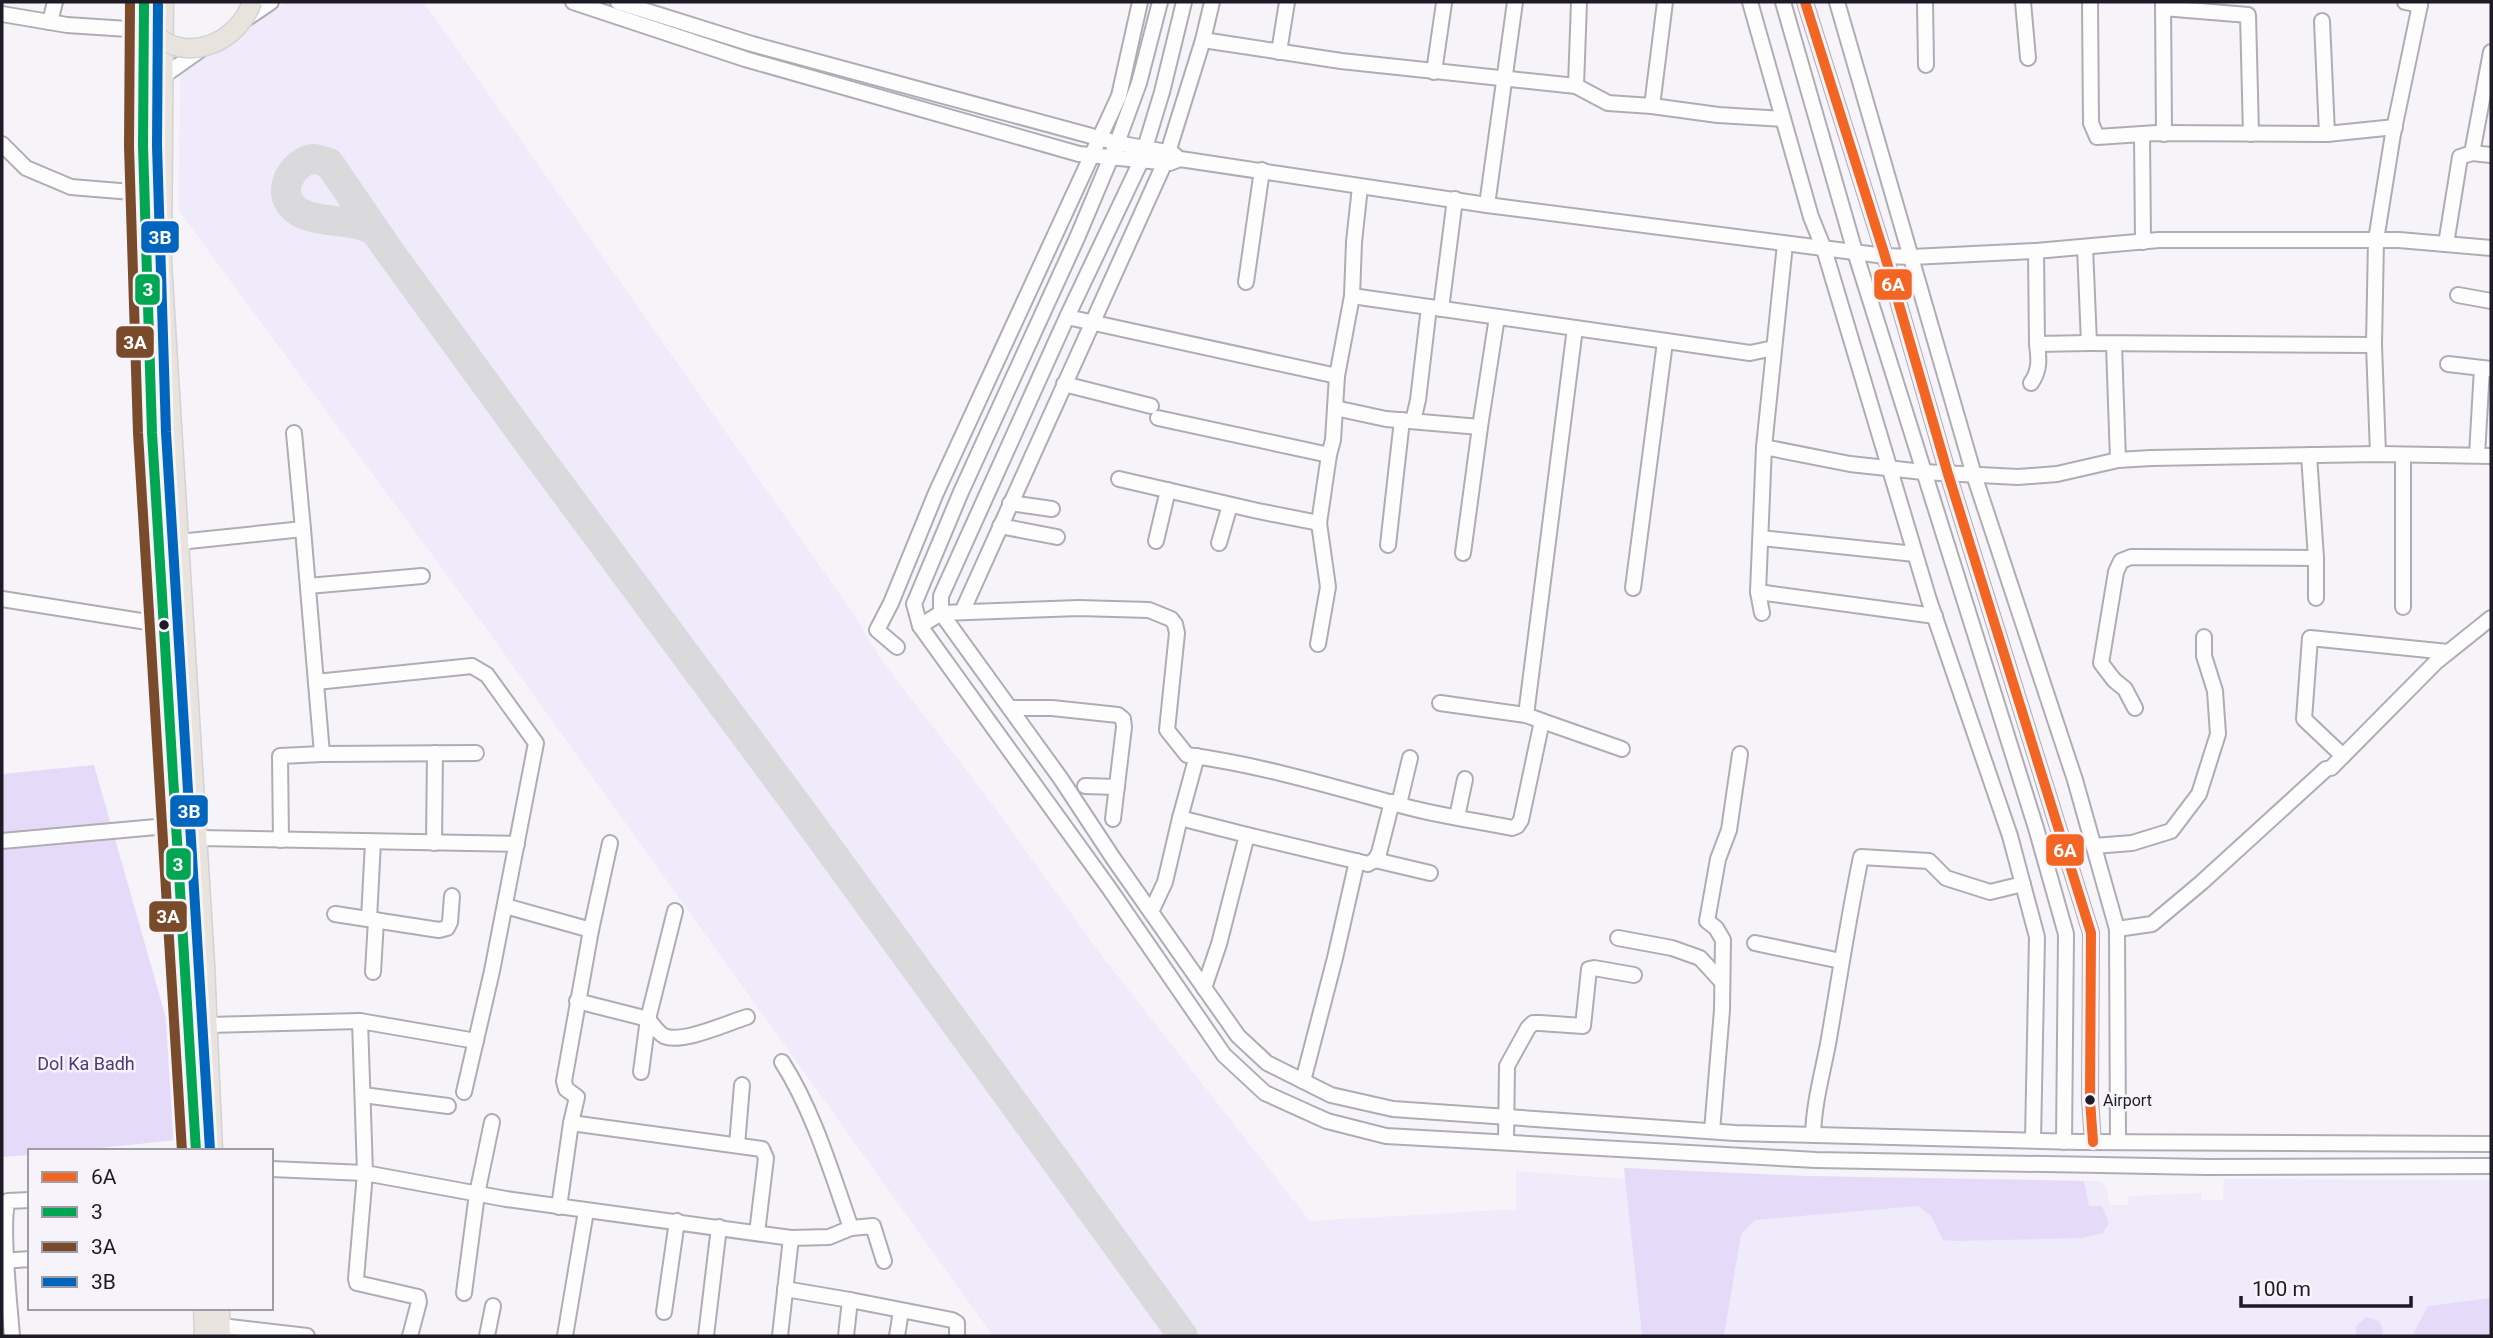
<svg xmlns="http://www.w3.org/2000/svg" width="2493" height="1338" viewBox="0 0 2493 1338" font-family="Roboto,sans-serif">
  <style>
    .built { fill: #f0ebfb }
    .green { fill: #e5dbf8 }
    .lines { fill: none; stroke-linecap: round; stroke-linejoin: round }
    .taxiway { stroke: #dad9dc; stroke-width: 30 }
    .minor-casing { stroke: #b0acb5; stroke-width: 18 }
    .major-casing { stroke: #d3d2d5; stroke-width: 21 }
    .minor { stroke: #fefdfe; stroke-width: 14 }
    .major { stroke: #e8e3dd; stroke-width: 18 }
    .major-bridge-casing { stroke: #d3d2d5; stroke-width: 21; stroke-linecap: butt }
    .major-bridge { stroke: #e8e3dd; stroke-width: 18 }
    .bus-1-casing { stroke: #f6f3fa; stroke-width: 16 }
    .bus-2-casing { stroke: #f6f3fa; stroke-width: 16 }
    .bus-3-casing { stroke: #f6f3fa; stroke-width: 16 }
    .bus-4-casing { stroke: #f6f3fa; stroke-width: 16 }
    .bus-1 { stroke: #f26522; stroke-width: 10 }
    .bus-2 { stroke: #00a651; stroke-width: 10 }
    .bus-3 { stroke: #7a4b2a; stroke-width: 10 }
    .bus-4 { stroke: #0065bd; stroke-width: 10 }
    .bus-dot { fill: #1e1a26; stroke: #f6f3fa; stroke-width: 2.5 }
    .labels { text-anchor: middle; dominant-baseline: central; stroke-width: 5; stroke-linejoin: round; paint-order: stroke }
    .bus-label { font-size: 16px; fill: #1e1a26; stroke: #f6f3fa; text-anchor: start }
    .park-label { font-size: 18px; fill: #513974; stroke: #f6f3fa }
    .line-badge { stroke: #f6f3fa; stroke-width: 2.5 }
    .badge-label { font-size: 19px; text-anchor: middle; font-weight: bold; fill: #fff }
  </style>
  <rect width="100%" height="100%" fill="#f6f4f9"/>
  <polygon class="built" points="286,2 422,2 433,15 855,616 883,662 990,801 1099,952 1310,1221 1516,1209 1516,1171 1626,1179 1624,1168 1805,1176 2101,1181 2107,1188 2109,1205 2128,1205 2128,1196 2201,1193 2201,1200 2223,1200 2224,1179 2491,1180 2491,1336 993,1336 485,627 179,211 180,72"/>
  <g class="green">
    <polygon points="94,765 166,1018 177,1140 71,1151 30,1151 30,1155 2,1157 2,774"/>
    <polygon points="1624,1168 1805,1176 2084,1181 2089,1206 2102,1206 2109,1223 2103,1233 2082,1238 1956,1241 1943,1240 1931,1216 1918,1206 1755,1220 1741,1234 1724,1336 1642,1336"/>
    <polygon points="2491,1298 2491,1336 2412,1336 2428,1306"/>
    <polygon points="2366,1317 2379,1321 2383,1330 2382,1336 2356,1336 2356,1326"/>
  </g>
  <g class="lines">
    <path class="taxiway" d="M387,248C382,241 377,231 369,228C347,217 300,226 288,200C280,184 296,161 313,159C318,159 324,162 329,163L387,248L525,438L797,805L1183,1336"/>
    <defs>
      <g id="minor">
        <polyline points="573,2 745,59 1079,154 1170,163 1180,159 1487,205 1885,256 1912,257 2036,251 2159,240 2399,240 2491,248"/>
        <polyline points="618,2 752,44 1117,143 1172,153 1176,156"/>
        <polyline points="1160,2 1139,83 1117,143 1077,238 961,492 914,604 920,626 1109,888 1224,1055 1265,1093 1327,1121 1386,1136 1816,1160 2207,1167 2491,1166"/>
        <polyline points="1184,2 1162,92 1141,161 1067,317 941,596 941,613 1061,779 1113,858 1238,1036 1267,1063 1331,1095 1393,1109 1735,1133 2080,1142 2491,1144"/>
        <polyline points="1579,2 1576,86 1608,103 1652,106 1665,2"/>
        <polyline points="1750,2 1811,217 1824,249 1929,600 2010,836 2037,937 2033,1140"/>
        <polyline points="1783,2 1855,252 2036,828 2066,934 2064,1142"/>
        <polyline points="1805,2 1885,256 1948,474 2091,933 2090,1100 2093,1142"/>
        <polyline points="1837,2 1974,475 2075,780 2117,929 2118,1142"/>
        <polyline points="1925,2 1926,65"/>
        <polyline points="2023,2 2028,58"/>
        <polyline points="2090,2 2091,123 2097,137 2157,133 2327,134 2322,21"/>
        <polyline points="2163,2 2164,134"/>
        <polyline points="2405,2 2420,5 2420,2"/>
        <polyline points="2163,8 2248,15 2251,134"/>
        <polyline points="2,14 67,25 143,30"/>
        <polyline points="243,21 271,2"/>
        <polyline points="50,22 55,2"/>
        <polyline points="1203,40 1341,61 1576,86"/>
        <polyline points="1279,52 1287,2"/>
        <polyline points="1434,72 1444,3"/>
        <polyline points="162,77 206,46"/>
        <polyline points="1652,106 1718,115 1783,119"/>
        <polyline points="2142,134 2143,242"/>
        <polyline points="2327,134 2395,127"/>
        <polyline points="2,144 26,168 71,187 144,193"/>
        <polyline points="2472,153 2491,155"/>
        <polyline points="1360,187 1354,242 1352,296 1750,353 1774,348"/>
        <polyline points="1487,205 1515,2"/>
        <polyline points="2446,244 2460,157 2472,153 2491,52"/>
        <polyline points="2085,247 2089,343 2374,345"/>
        <polyline points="2036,251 2037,344 2089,343"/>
        <polyline points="1246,282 1262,170"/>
        <polyline points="2458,295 2491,301"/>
        <polyline points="1441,309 1455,199"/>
        <polyline points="1067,317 1337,376 1352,296"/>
        <polyline points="2114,345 2118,460"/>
        <polyline points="2448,364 2482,368"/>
        <path d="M2031,383C2040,371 2039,358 2037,344"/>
        <polyline points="1064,384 1151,406"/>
        <polyline points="1335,408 1386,419 1480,427 1497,317"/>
        <polyline points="1158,418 1329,455 1333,440 1337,376"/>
        <polyline points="1413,421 1418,400 1429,307"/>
        <polyline points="1764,447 1850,464 1923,472 2018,477 2057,474 2118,460 2151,458 2378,454 2491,456"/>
        <polyline points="2378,454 2374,345 2376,240 2393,134 2420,5"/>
        <polyline points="2477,455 2482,368 2491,369"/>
        <polyline points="1119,479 1258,511 1319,523"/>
        <polyline points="1010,503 1052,509"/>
        <polyline points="1000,526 1057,537"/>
        <polyline points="303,529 322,754 476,753"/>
        <polyline points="1761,538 1915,554"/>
        <polyline points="1156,541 1168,490"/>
        <polyline points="179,542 303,529 294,433"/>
        <polyline points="1219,543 1230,505"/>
        <polyline points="1388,545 1402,420"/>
        <polyline points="1463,553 1480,427"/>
        <polyline points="308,586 422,576"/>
        <polyline points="1633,588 1665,342"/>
        <polyline points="1758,592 1935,616"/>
        <polyline points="2316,598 2316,558"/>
        <polyline points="2,599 185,628"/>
        <polyline points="2403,607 2403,456"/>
        <polyline points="962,612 1165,162 1203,40 1212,2"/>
        <polyline points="1762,613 1758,592 1764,447 1785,244"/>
        <path d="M920,626L941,613L1079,608L1149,610L1171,619L1175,624L1177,633L1167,730L1187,755C1261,765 1334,787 1407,807C1441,816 1477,821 1512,828L1517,826L1521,820L1542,721L1526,715L1440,703"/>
        <polyline points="1318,644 1328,587 1319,523 1329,455"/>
        <polyline points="897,647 877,630 891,603 936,493 1119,96 1140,2"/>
        <polyline points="316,682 472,666 487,675 536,743 492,971 464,1092"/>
        <polyline points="1010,708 1052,708 1118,715 1123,719 1124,727 1113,819"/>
        <polyline points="2135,708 2125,689 2114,680 2101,663 2116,572 2121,561 2131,557 2316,558 2309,455"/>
        <polyline points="1526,715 1575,328"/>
        <polyline points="1542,721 1622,749"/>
        <polyline points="2343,756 2304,719 2310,638 2448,652"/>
        <polyline points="1085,786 1117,787"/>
        <polyline points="1399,804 1410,758"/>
        <polyline points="1457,817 1465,779"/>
        <polyline points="1180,818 1197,756"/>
        <polyline points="1247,835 1368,864 1375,860 1379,853 1392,802"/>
        <polyline points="198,838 517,844"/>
        <polyline points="281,840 280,756 322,754"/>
        <polyline points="2,841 178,825"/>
        <polyline points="434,843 435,753"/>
        <polyline points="2094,846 2132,843 2171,831 2199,794 2218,734 2215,691 2204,656 2204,637"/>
        <polyline points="1375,860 1430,873"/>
        <polyline points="505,906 591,930 610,843"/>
        <polyline points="1151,912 1165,882 1180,818 1247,835 1219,944 1204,988"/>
        <polyline points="335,914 439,930 447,928 450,922 452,896"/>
        <polyline points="369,919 373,842"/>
        <polyline points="2117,929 2152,924 2201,883 2326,769 2331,768 2436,662 2491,618"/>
        <polyline points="1618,938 1672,948 1700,958 1722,982"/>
        <polyline points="1755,943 1841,961"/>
        <polyline points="373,972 376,920"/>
        <polyline points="577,1001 648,1019 675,911"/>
        <path d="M648,1019C653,1025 657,1032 664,1036C682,1044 727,1023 747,1017"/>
        <polyline points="208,1025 360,1021 476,1041"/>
        <polyline points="641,1072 648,1019"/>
        <polyline points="1303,1081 1335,958 1357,861"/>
        <polyline points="363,1095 448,1106"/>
        <polyline points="571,1123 577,1097 566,1089 564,1081 591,930"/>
        <polyline points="1712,1131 1722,1010 1723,940 1716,928 1707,921 1718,859 1729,830 1740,754"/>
        <path d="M1813,1135C1814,1103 1822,1075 1828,1044C1839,981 1848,919 1861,857L1929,861L1946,878L1990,892L2023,884"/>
        <polyline points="1506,1142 1507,1066 1528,1028 1533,1023 1540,1023 1583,1026 1589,969 1594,968 1634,975"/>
        <polyline points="737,1145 742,1085"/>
        <polyline points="271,1169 365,1173 360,1021"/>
        <polyline points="559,1207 571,1123 762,1149 766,1158 757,1233"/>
        <polyline points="851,1228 873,1226 884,1261"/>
        <polyline points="2,1261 30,1259"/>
        <polyline points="785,1289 850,1300 846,1336"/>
        <polyline points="464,1293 477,1194 492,1122"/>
        <polyline points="850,1300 952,1320 957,1323 957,1336"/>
        <polyline points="664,1312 677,1221"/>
        <polyline points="221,1326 307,1336"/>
        <path d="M12,1336C10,1308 0,1221 8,1201L30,1200"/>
        <path d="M410,1336L419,1302L418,1297L357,1283L356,1279L365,1173L506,1199L791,1238L829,1237L851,1228C832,1174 813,1110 782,1062"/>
        <polyline points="487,1336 493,1306"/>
        <polyline points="565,1336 586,1211"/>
        <polyline points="706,1336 719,1227"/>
        <polyline points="780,1336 791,1238"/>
        <polyline points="897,1336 901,1311"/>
      </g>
      <g id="major">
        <polyline points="164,2 162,263 205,964 213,1151"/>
        <path d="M143,11C139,162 147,313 155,464C168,693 186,922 196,1151"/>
        <polyline points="203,1308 204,1336"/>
        <polyline points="220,1308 221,1336"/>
      </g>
    </defs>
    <use href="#minor" class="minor-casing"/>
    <use href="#major" class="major-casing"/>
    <use href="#minor" class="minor"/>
    <use href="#major" class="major"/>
    <defs>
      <path id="major-bridge" d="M135,2C137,17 144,24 154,34C189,65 239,41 252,2"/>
    </defs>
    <use href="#major-bridge" class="major-bridge-casing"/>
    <use href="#major-bridge" class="major-bridge"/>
    <defs>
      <polyline id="bus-1" points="1805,2 1885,256 1948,474 2091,933 2090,1100 2093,1142"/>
      <polyline id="bus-2" points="144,2 143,146 152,433 196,1151"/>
      <polyline id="bus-3" points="130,2 129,146 138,433 182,1151"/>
      <polyline id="bus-4" points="158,2 157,146 166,432 210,1150"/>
    </defs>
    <use href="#bus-1" class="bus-1-casing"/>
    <use href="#bus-2" class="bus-2-casing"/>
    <use href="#bus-3" class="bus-3-casing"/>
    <use href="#bus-4" class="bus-4-casing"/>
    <use href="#bus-1" class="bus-1"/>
    <use href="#bus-2" class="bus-2"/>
    <use href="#bus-3" class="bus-3"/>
    <use href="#bus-4" class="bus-4"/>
  </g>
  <g class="bus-dot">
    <circle cx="164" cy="625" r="6"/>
    <circle cx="2090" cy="1100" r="6"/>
  </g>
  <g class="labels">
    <g class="bus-label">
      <text x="2103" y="1100">Airport</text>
    </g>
    <g class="park-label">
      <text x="86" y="1063">Dol Ka Badh</text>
    </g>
  </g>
  <g class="line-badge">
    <rect x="140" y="220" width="40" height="34" rx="7" fill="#0065bd"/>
    <rect x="1873" y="268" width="40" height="33" rx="7" fill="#f26522"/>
    <rect x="134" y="273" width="27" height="33" rx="7" fill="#00a651"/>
    <rect x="115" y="325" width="40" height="34" rx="7" fill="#7a4b2a"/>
    <rect x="169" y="794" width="40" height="34" rx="7" fill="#0065bd"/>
    <rect x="2045" y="833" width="40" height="34" rx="7" fill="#f26522"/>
    <rect x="165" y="847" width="27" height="34" rx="7" fill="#00a651"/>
    <rect x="148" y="900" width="40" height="33" rx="7" fill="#7a4b2a"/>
  </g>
  <g class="badge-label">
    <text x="160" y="244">3B</text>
    <text x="1893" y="291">6A</text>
    <text x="148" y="296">3</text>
    <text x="135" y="349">3A</text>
    <text x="189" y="818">3B</text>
    <text x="2065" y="857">6A</text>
    <text x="178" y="871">3</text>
    <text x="168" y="923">3A</text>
  </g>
  <rect width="2493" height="1338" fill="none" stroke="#1e1a26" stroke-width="7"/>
  <rect x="28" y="1149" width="245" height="161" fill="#f6f3fa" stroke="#a09ca5" stroke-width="2"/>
  <rect x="42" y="1172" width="35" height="10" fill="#f26522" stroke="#a09ca5" stroke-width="2"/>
  <text x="91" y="1184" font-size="21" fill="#1e1a26">6A</text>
  <rect x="42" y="1207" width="35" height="10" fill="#00a651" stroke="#a09ca5" stroke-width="2"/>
  <text x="91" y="1219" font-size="21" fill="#1e1a26">3</text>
  <rect x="42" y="1242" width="35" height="10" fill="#7a4b2a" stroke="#a09ca5" stroke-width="2"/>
  <text x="91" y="1254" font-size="21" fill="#1e1a26">3A</text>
  <rect x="42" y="1277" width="35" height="10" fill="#0065bd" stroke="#a09ca5" stroke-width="2"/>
  <text x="91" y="1289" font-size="21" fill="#1e1a26">3B</text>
  <path d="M2241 1296v10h170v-10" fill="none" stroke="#1e1a26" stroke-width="3.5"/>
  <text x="2252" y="1296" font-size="21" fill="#1e1a26" stroke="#f6f3fa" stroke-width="5" paint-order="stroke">100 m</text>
</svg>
